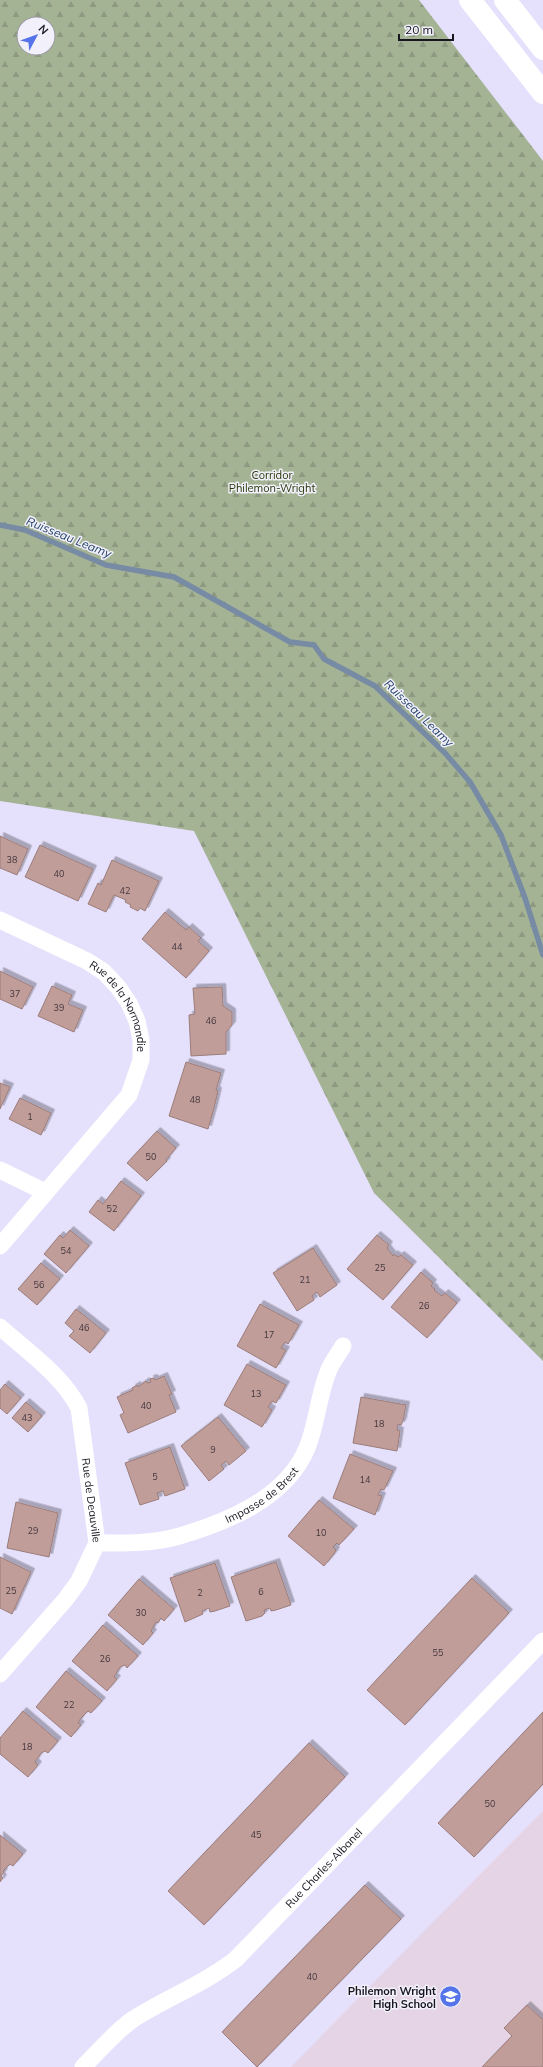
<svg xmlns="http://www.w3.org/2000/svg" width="543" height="2067" viewBox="0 0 543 2067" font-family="Mulish,sans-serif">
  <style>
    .education { fill: #e5d4e6 }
    .forest { fill: url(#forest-firs); fill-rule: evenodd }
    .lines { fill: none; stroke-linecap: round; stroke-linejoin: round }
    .stream { stroke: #778ba4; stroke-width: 5.5 }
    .building { fill: #c19d99; stroke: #9b7d7a; filter: url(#shadow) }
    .street { stroke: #fff; stroke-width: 17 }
    .highway { stroke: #fff; stroke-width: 22 }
    .labels { text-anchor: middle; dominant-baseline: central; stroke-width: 3; stroke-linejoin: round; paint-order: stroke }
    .number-label { font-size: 9px; fill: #42373e }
    .park-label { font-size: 11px; fill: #273806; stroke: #f1f0fb }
    .street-label { font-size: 11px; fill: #17151f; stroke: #f1f0fb }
    .poi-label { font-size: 11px; font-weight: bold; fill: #17151f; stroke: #f1f0fb; text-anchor: end }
    .water-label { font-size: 12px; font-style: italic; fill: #26446a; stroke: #f1f0fb }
  </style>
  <defs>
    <pattern id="forest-firs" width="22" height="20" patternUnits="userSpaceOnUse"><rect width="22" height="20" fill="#a5b395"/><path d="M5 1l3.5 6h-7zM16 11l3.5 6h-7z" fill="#8d9980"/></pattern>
    <filter id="shadow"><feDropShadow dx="3.5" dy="-3.5" stdDeviation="0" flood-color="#0004"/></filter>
  </defs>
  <rect width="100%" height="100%" fill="#e5e0fc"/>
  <polygon class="education" points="543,1811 543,2067 291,2067 428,1927"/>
  <path class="forest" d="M0,0H419L543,161V1361L374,1193L194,831L0,801ZM24,24H48V48H24Z"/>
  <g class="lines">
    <polyline class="stream" points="0,525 25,530 106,565 174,577 290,642 314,645 324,659 375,686 445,753 470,782 501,835 525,898 543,955"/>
  </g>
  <g class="building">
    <polygon points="0,836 28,849 17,875 0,868"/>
    <polygon points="40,845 93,869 78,901 25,877"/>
    <polygon points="112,860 159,881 145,911 140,908 138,911 130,907 131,905 125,902 126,900 114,895 106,912 88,904 98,883 101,885"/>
    <polygon points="165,912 186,930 189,927 201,938 198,941 209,951 186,978 142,939"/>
    <polygon points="0,971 33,987 22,1009 0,999"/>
    <polygon points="52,986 72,995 68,1004 83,1010 74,1032 38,1016"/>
    <polygon points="222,987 223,1006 232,1012 232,1025 226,1032 226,1054 191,1056 189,1015 195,1014 193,988"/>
    <polygon points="186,1062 221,1073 216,1090 218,1091 214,1108 208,1129 169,1116"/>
    <polygon points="0,1083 10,1087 0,1109"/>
    <polygon points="20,1098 51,1113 41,1135 9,1119"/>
    <polygon points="157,1131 176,1148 166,1160 167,1161 147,1181 127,1163"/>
    <polygon points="121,1181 141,1196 114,1231 89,1212 98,1200 103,1204"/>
    <polygon points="70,1230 89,1246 66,1273 44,1254 60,1235 63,1238"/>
    <polygon points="377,1235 389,1245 387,1248 393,1256 394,1254 398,1257 401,1255 413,1265 383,1300 347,1269"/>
    <polygon points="313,1248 337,1285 320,1297 317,1292 312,1296 314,1300 297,1311 273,1273"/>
    <polygon points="41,1263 60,1279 37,1305 18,1289"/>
    <polygon points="421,1272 433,1283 431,1286 435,1289 434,1290 442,1296 445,1293 457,1303 427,1338 391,1307"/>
    <polygon points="260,1304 299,1325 288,1344 285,1342 281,1348 286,1350 276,1368 237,1346"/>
    <polygon points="76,1309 106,1333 90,1353 69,1336 74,1331 65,1323"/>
    <polygon points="247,1364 286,1385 276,1403 272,1401 268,1407 272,1410 262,1427 224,1405"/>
    <polygon points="164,1376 172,1394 169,1395 176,1412 128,1433 120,1415 124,1413 117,1397 133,1390 132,1388 137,1385 138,1387 146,1381 147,1383 151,1382 150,1379 154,1378 155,1380"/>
    <polygon points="5,1384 21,1398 7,1414 0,1408 0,1390"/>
    <polygon points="361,1397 406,1405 403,1421 401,1425 398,1424 397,1430 400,1431 397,1451 353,1443"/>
    <polygon points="26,1402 42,1416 28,1432 12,1418"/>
    <polygon points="218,1417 246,1451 229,1465 226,1461 221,1465 224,1469 209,1481 181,1446"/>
    <polygon points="170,1447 185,1489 165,1496 163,1491 157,1493 159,1499 140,1505 125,1463"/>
    <polygon points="350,1454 393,1471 384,1490 381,1489 378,1495 382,1496 375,1515 333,1498"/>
    <polygon points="319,1500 354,1529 339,1545 337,1543 333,1547 336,1550 334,1554 324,1566 288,1536"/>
    <polygon points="16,1502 58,1513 49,1557 7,1548"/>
    <polygon points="0,1557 31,1572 12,1614 0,1608"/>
    <polygon points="276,1562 291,1605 276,1610 271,1611 270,1608 264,1610 265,1613 262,1616 246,1621 231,1577"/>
    <polygon points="215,1563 230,1606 215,1611 210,1612 209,1608 202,1611 203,1614 185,1622 170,1578"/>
    <polygon points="472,1578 509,1613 405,1725 367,1690"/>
    <polygon points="139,1579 174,1609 164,1621 161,1618 158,1623 156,1622 151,1631 153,1633 143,1645 108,1615"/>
    <polygon points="103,1625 138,1656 127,1668 125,1665 120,1667 114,1677 117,1679 107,1691 72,1661"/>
    <polygon points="66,1671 102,1701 91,1713 88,1711 81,1718 78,1723 81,1725 71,1737 36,1707"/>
    <polygon points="23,1711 58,1741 48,1753 45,1751 41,1753 35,1762 38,1765 28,1777 0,1754 0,1738"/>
    <polygon points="543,1712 543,1784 474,1857 438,1823"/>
    <polygon points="309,1743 345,1777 204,1925 168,1891"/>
    <polygon points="0,1835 23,1854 13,1866 10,1864 3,1871 4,1872 1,1876 3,1878 0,1882"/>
    <polygon points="365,1885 401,1919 257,2067 222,2032"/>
    <polygon points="527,2005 543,2020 543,2067 482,2067 512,2036 504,2028"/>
  </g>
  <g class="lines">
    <g class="street">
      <path id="s1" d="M0,920L87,961L104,972L118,987L129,1003L137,1021L141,1040V1060L129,1095L0,1246"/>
      <polyline points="0,1170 45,1192"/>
      <path id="s2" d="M0,1327C28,1352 62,1375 79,1408L97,1543L79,1581L65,1600L0,1674"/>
      <path id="s3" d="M97,1543C123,1543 150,1544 176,1537C225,1523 286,1499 307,1448C317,1424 318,1397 328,1372C331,1363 338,1355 343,1346"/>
      <path id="s4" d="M83,2067C99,2051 114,2033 132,2020C166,1998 204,1984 236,1959L543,1641"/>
    </g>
    <g class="highway">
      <polyline points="470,0 543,93"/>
      <polyline points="505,0 543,49"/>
    </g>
  </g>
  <defs>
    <symbol id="school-disc" viewBox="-11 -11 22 22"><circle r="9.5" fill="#5674ea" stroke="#f1f0fb"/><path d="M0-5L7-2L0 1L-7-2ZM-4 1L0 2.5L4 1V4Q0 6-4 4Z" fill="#fff"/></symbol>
  </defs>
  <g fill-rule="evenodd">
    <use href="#school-disc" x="438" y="1984" width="25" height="25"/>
  </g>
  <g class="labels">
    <g class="number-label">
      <text x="12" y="859">38</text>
      <text x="59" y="873">40</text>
      <text x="125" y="890">42</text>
      <text x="177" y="946">44</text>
      <text x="15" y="993">37</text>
      <text x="59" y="1007">39</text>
      <text x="211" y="1020">46</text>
      <text x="195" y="1099">48</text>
      <text x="30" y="1116">1</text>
      <text x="151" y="1156">50</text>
      <text x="112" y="1208">52</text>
      <text x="66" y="1250">54</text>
      <text x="380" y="1267">25</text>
      <text x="305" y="1279">21</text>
      <text x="39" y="1284">56</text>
      <text x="424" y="1305">26</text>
      <text x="84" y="1327">46</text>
      <text x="269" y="1334">17</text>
      <text x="256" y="1393">13</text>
      <text x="146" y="1405">40</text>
      <text x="27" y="1417">43</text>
      <text x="379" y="1423">18</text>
      <text x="213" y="1449">9</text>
      <text x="155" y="1476">5</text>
      <text x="365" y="1479">14</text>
      <text x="33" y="1530">29</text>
      <text x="321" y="1532">10</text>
      <text x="11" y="1590">25</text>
      <text x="261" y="1591">6</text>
      <text x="200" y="1592">2</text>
      <text x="141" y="1612">30</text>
      <text x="438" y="1652">55</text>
      <text x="105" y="1658">26</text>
      <text x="69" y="1704">22</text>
      <text x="27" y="1746">18</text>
      <text x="490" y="1803">50</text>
      <text x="256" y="1834">45</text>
      <text x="312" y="1976">40</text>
    </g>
    <g class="park-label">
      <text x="272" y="475">Corridor<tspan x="272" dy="13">Philemon-Wright</tspan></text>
    </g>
    <g class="street-label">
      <text stroke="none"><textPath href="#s1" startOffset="154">Rue de la Normandie</textPath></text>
      <text stroke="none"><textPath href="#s3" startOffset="176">Impasse de Brest</textPath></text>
      <text stroke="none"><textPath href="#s2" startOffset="207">Rue de Deauville</textPath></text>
      <text stroke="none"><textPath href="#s4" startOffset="315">Rue Charles-Albanel</textPath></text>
    </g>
    <g class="poi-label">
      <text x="436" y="1991">Philemon Wright<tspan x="436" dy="13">High School</tspan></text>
    </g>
    <g class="water-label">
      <text transform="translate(69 537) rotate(22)">Ruisseau Leamy</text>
      <text transform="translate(419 713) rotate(44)">Ruisseau Leamy</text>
    </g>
  </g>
  <g transform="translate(36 36) rotate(49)"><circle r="19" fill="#f1f0fb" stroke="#9a98a3"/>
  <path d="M0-3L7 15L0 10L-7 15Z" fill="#5674ea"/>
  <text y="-6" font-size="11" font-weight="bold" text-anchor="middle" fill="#17151f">N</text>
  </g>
  <path d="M399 34v6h54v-6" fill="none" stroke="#17151f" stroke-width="2"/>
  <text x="405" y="34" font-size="12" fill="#17151f" stroke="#f1f0fb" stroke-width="3" paint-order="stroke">20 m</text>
</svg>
